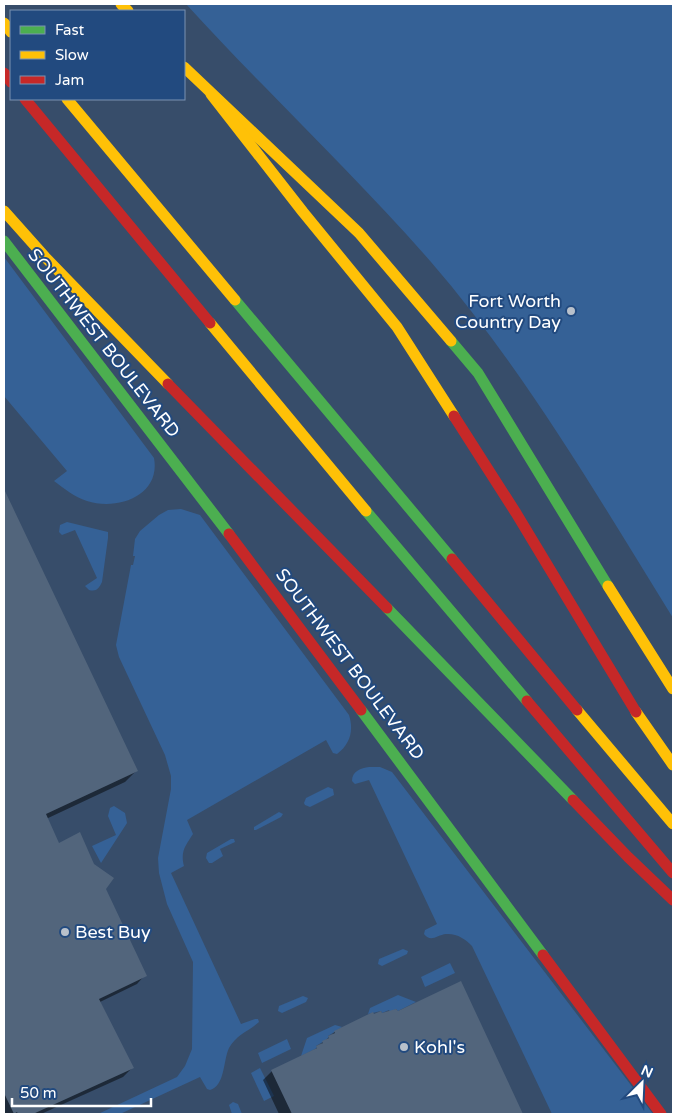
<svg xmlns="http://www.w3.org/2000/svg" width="677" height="1118" viewBox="0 0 677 1118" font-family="'Varela Round',sans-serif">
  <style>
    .green { fill: #356196 }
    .shadow { fill: #0007 }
    .building { fill: #52657c }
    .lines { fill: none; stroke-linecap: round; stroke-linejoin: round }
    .fast { stroke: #4caf50; stroke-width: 11 }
    .slow { stroke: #ffc107; stroke-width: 11 }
    .jam { stroke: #c62828; stroke-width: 11 }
    .poi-dot { fill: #b9c1cb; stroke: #224a7f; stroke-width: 2 }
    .labels { text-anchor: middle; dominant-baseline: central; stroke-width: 4; stroke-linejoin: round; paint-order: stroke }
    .poi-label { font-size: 18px; fill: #fff; stroke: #224a7f; text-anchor: start }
    .street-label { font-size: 18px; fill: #fff; stroke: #224a7f }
  </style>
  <rect width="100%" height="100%" fill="#374d6a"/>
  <g class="green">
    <path d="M186,4H673V618C598,497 525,371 431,262C377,200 319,143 262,84C236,58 211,31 186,4Z"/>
    <path d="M4,257L154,458C161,496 117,511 87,501C74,497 65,489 54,481L67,471L4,396Z"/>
    <path d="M181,509L200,515L349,715C354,731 350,744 337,754L333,753L326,740L187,820L193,834C186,845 180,851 184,866L171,873L241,1024L255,1019H258L259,1022C249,1031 236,1035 229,1048C223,1061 225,1086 210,1090L207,1089L200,1077L120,1114H98L177,1077L185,1066L192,1049L193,962L167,904L159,873L158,858L171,789V776L165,755L119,657L116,645L131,565H133L135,556H133L135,539L140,531L159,515L168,510Z"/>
    <path d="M67,522L108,532V538L102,582C99,588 97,592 89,590L85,586L97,578L75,530L62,535L59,532L60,525Z"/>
    <path d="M369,767H380L392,772L653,1114H552L472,946C466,939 456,933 446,934C437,935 431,943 424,934L425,930L437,924L369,780L355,784L352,781C352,771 361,768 369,767Z"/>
    <polygon points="328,787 333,789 334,795 310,807 305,805 304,803 306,798"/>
    <polygon points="114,806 125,813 127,823 101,863 92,846 116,835 108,816 110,808"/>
    <polygon points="279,812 283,814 281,817 256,830 254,830 254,827"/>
    <polygon points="231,839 234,839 235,842 220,849 223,856 212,863 209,863 206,858 207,853"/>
    <polygon points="403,949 408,951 407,954 382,966 378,964 379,959"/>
    <polygon points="450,963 455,973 425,987 421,977"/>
    <polygon points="398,995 416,1002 398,1011 396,1009 390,1012 389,1010 382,1013 381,1011 368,1014 370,1008"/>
    <polygon points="303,996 308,998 306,1002 282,1013 278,1011 279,1006"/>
    <polygon points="335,1025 342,1027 328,1036 329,1038 316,1046 317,1048 301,1056 307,1038"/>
    <polygon points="287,1039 291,1049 262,1063 258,1053"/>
    <polygon points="260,1068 274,1096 264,1101 251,1073"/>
    <polygon points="233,1102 238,1104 242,1114 232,1114 229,1105"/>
  </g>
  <g class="shadow">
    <polygon points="4,492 136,771 125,782 46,819 58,845 104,889 145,975 137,984 100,1002 132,1068 123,1077 41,1114 4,1114"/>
    <polygon points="460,983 522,1114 279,1114 263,1080 272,1071 312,1052 335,1032 374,1016 397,1012"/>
  </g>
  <g class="building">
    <polygon points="4,489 138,771 46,814 59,843 80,832 94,864 114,878 106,889 147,976 99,999 134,1068 33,1114 18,1114 17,1112 14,1114 4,1093"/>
    <polygon points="461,981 523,1114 292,1114 271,1070 317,1048 316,1046 323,1043 322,1041 329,1038 328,1036 335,1033 334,1031 373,1012 374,1014 381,1011 382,1013 396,1009 398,1011"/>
  </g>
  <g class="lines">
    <g class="fast">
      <polyline points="4,241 229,534"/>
      <polyline points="235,300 452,559"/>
      <polyline points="451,341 478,373 608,586"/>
      <polyline points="366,511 527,701"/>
      <polyline points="387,608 573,800"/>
      <polyline points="361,710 543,955"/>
    </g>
    <g class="slow">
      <polyline points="121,4 128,11"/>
      <polyline points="4,23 11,32"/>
      <polyline points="184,67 359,233 451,341"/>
      <polyline points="211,94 303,212 397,327 454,416"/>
      <polyline points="67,99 235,300"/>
      <polyline points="4,211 45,257 168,384"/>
      <polyline points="210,323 366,511"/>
      <polyline points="608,586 673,689"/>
      <polyline points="577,710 673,824"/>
      <polyline points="636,712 673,765"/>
    </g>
    <g class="jam">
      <polyline points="4,73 11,82"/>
      <polyline points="25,99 210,323"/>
      <polyline points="168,384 387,608"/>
      <polyline points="454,416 516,513 636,712"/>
      <polyline points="229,534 361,710"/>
      <polyline points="452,559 577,710"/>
      <polyline points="527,701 673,873"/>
      <polyline points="573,800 628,857 673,900"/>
      <polyline points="543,955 661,1114"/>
    </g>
  </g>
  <g class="poi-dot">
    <circle cx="571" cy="311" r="5"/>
    <circle cx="65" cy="932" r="5"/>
    <circle cx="404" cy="1047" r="5"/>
  </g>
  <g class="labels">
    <g class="poi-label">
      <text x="561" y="301" text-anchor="end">Fort Worth<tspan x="561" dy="21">Country Day</tspan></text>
      <text x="75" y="932">Best Buy</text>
      <text x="414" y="1047">Kohl's</text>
    </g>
    <g class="street-label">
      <text transform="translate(104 343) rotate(52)">SOUTHWEST BOULEVARD</text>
      <text transform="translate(350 664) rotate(53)">SOUTHWEST BOULEVARD</text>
    </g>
  </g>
  <rect width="677" height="1118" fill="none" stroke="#ffffff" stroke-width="10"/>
  <rect x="10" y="10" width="175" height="90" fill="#224a7f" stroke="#7a92b2"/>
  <rect x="20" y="26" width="25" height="8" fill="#4caf50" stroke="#7a92b2"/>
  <text x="55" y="35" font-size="15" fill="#ffffff">Fast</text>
  <rect x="20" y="51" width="25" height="8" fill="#ffc107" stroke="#7a92b2"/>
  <text x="55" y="60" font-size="15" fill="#ffffff">Slow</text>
  <rect x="20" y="76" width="25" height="8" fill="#c62828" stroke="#7a92b2"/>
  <text x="55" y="85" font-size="15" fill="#ffffff">Jam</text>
  <g transform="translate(642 1083) rotate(24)" stroke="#224a7f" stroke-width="4" paint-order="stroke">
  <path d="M0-4L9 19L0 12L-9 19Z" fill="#ffffff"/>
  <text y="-8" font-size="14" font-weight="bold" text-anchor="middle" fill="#ffffff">N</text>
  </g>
  <path d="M12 1098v8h139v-8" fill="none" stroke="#ffffff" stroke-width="2.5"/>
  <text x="20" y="1098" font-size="15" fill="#ffffff" stroke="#224a7f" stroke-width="4" paint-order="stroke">50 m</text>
</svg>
